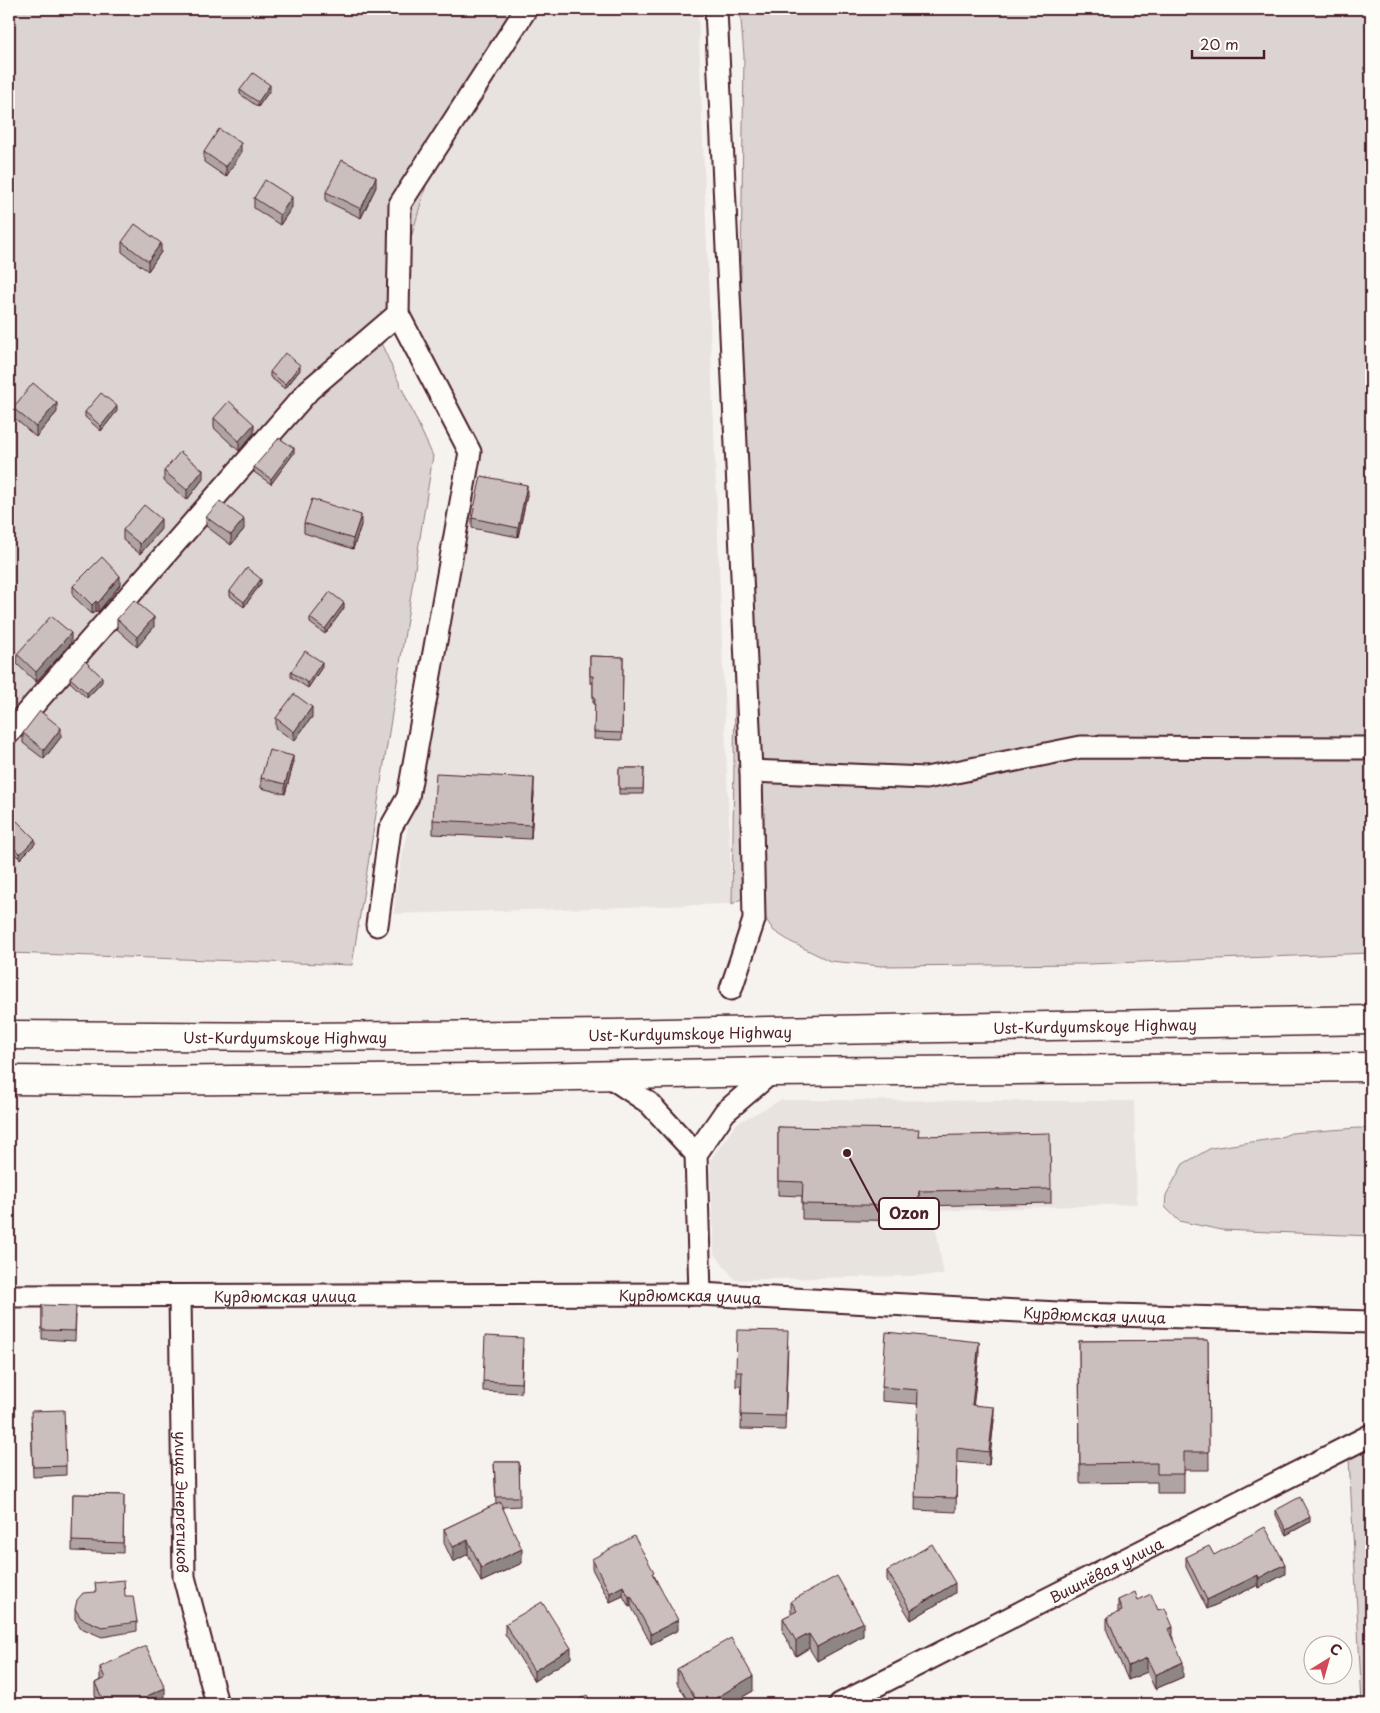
<svg xmlns="http://www.w3.org/2000/svg" width="1380" height="1713" viewBox="0 0 1380 1713" font-family="'Playpen Sans',sans-serif">
	<style>
		.built { fill: #e9e3e0 }
		.green { fill: #dcd4d2; stroke: #937a7e }
		.lines { fill: none; stroke-linecap: round; stroke-linejoin: round }
		.street-casing { stroke: #4a1f2b; stroke-width: 25 }
		.primary-casing { stroke: #4a1f2b; stroke-width: 31 }
		.street { stroke: #fdfcf7; stroke-width: 21 }
		.primary { stroke: #fdfcf7; stroke-width: 28 }
		.wall { fill: #afa4a3; stroke: #4a1f2b }
		.shaded-wall { fill: #8e8685; stroke: #4a1f2b }
		.building { fill: #cbbfbe; stroke: #4a1f2b }
		.labels { text-anchor: middle; dominant-baseline: central; stroke-width: 4; stroke-linejoin: round; paint-order: stroke }
		.street-label { font-size: 15px; fill: #4a1f2b; stroke: #fdfcf7 }
		.leader { fill: none; stroke: #4a1f2b; stroke-width: 2 }
		.callout-dot { fill: #4a1f2b; stroke: #fdfcf7; stroke-width: 2 }
		.callout { fill: #fdfcf7; stroke: #4a1f2b; stroke-width: 2 }
		.callout-label { font-size: 16px; text-anchor: middle; font-weight: bold; fill: #4a1f2b }
	</style>
	<rect width="100%" height="100%" fill="#f6f3ef"/>
	<filter id="ink" filterUnits="userSpaceOnUse"><feTurbulence type="fractalNoise" baseFrequency=".02" numOctaves="2"/><feDisplacementMap in="SourceGraphic" scale="10" xChannelSelector="R" yChannelSelector="G"/><feConvolveMatrix kernelMatrix="1 2 1 2 8 2 1 2 1" color-interpolation-filters="sRGB"/></filter>
	<g filter="url(#ink)">
		<!-- built -->
		<g class="built">
			<path d="M534,9H698L732,904L394,914L395,895L478,447L406,315L411,200Z"/>
			<path d="M781,1100L1134,1101L1137,1204L933,1211L944,1275L735,1280L714,1253L710,1160L737,1123Z"/>
		</g>
		<!-- green -->
		<g class="green">
			<path d="M9,9H514L447,112L381,343L433,456L352,965L9,953Z"/>
			<path d="M740,9H1371V953L1089,964L881,966L830,961L791,942L774,931L763,915L759,889L732,904L744,56Z"/>
			<path d="M1358,1128L1371,1129V1236L1221,1230L1179,1221L1165,1207L1166,1195L1183,1164L1211,1148L1279,1138L1291,1133Z"/>
			<path d="M1371,1447V1704H1362L1349,1458Z"/>
		</g>
		<g class="lines">
			<defs>
				<g id="street">
					<path d="M716,9L751,771L754,920L731,989"/>
					<path d="M9,733L309,390L398,314L400,204L526,9"/>
					<path d="M751,771L926,778L1081,747L1371,748"/>
					<path d="M377,925L390,829L408,797L470,452L398,314"/>
					<path d="M607,1075L649,1103L696,1154"/>
					<path d="M700,1294L696,1154L725,1112L772,1072"/>
					<path id="s1" d="M9,1296L700,1294L1078,1314L1371,1322"/>
					<path id="s2" d="M180,1296L184,1577L217,1704"/>
					<path id="s3" d="M840,1704L1371,1435"/>
				</g>
				<g id="primary">
					<path id="s4" d="M9,1035L303,1037L611,1034L1371,1020"/>
					<path d="M9,1080L125,1081L480,1078L772,1072L1371,1067"/>
				</g>
			</defs>
			<!-- street casing -->
			<use href="#street" class="street-casing"/>
			<!-- primary casing -->
			<use href="#primary" class="primary-casing"/>
			<!-- street -->
			<use href="#street" class="street"/>
			<!-- primary -->
			<use href="#primary" class="primary"/>
		</g>
		<!-- wall -->
		<g class="wall">
			<path d="M240,90H270L258,107L240,94Z"/>
			<path d="M204,152L241,153L226,177L204,162Z"/>
			<path d="M376,187L361,218L326,201V192Z"/>
			<path d="M254,198L292,207L280,225L254,208Z"/>
			<path d="M122,242L161,252L148,271L122,252Z"/>
			<path d="M300,370L285,389L270,377V372Z"/>
			<path d="M13,408L57,412L36,437L13,417Z"/>
			<path d="M117,411L101,431L85,417V412Z"/>
			<path d="M214,418L254,433L239,451L214,428Z"/>
			<path d="M294,453L271,484L254,472V467Z"/>
			<path d="M164,471L203,479L187,500L164,481Z"/>
			<path d="M527,495L518,537L472,528V518Z"/>
			<path d="M206,517L244,529L231,545L206,526Z"/>
			<path d="M304,523L361,525L353,549L304,533Z"/>
			<path d="M161,529L140,554L123,540V530Z"/>
			<path d="M261,583L244,607L230,596V591Z"/>
			<path d="M120,585L98,612L96,611L92,614L73,596V586Z"/>
			<path d="M344,608L325,634L310,623V618Z"/>
			<path d="M117,619L154,627L137,647L117,629Z"/>
			<path d="M71,643L36,682L17,664V654Z"/>
			<path d="M590,656L623,657L622,740L594,739L595,703H593V683H590Z"/>
			<path d="M322,667L308,688L291,677V672Z"/>
			<path d="M70,678L102,682L87,698L70,682Z"/>
			<path d="M312,717L294,741L276,728V718Z"/>
			<path d="M23,733L61,737L44,759L23,743Z"/>
			<path d="M293,765L285,794L261,788V778Z"/>
			<path d="M619,768H644L643,794H619Z"/>
			<path d="M534,793L531,839L433,834V820Z"/>
			<path d="M9,829L35,844L20,859L9,848Z"/>
			<path d="M778,1127L919,1136L1051,1189V1203L919,1206L918,1221L802,1219V1196L778,1195Z"/>
			<path d="M42,1305L76,1315L75,1341L42,1339Z"/>
			<path d="M1208,1340L1209,1470H1184V1493H1157V1482L1080,1483L1079,1341Z"/>
			<path d="M788,1345L785,1430L741,1429L742,1387L736,1386V1372Z"/>
			<path d="M523,1348L521,1393L483,1391V1381Z"/>
			<path d="M979,1355L973,1405L994,1420L989,1465L957,1462L956,1512L915,1510L918,1404L882,1401V1387Z"/>
			<path d="M31,1421L66,1466V1475L33,1477Z"/>
			<path d="M494,1462H519L520,1506L502,1507L522,1563L481,1582L468,1554L453,1562L444,1543V1529L496,1504Z"/>
			<path d="M73,1494L124,1495L123,1553L72,1551Z"/>
			<path d="M1276,1510L1310,1522L1286,1535L1276,1515Z"/>
			<path d="M1214,1555L1285,1574L1259,1588L1258,1585L1207,1609L1186,1567V1557Z"/>
			<path d="M592,1559L654,1575L678,1630L651,1644L631,1606L629,1607L623,1596L610,1602L592,1569Z"/>
			<path d="M887,1571L955,1593L911,1620L887,1581Z"/>
			<path d="M125,1596L137,1622V1631L102,1637L81,1628L75,1619V1609Z"/>
			<path d="M1118,1600H1138L1158,1610L1173,1641L1183,1677L1155,1689L1147,1672L1128,1680L1107,1631V1617L1118,1613Z"/>
			<path d="M791,1601L863,1636L817,1661L809,1648L796,1656L783,1633V1618L791,1614Z"/>
			<path d="M505,1624L571,1658L534,1681L505,1634Z"/>
			<path d="M100,1667L165,1700L157,1704H99L95,1695V1683L100,1680Z"/>
			<path d="M677,1669L753,1691L730,1704H690L677,1683Z"/>
		</g>
		<!-- shaded-wall -->
		<g class="shaded-wall">
			<path d="M270,85V90L258,107V102Z"/>
			<path d="M241,143V153L226,177V167Z"/>
			<path d="M376,177V187L361,218V209Z"/>
			<path d="M292,197V207L280,225V215Z"/>
			<path d="M161,243V252L148,271V261Z"/>
			<path d="M300,365V370L285,389V384Z"/>
			<path d="M57,403V412L36,437V427Z"/>
			<path d="M117,406V411L101,431V426Z"/>
			<path d="M254,424V433L239,451V441Z"/>
			<path d="M294,448V453L271,484V479Z"/>
			<path d="M203,470V479L187,500V490Z"/>
			<path d="M527,485V495L518,537V528Z"/>
			<path d="M361,515V525L353,549V539Z"/>
			<path d="M161,519V529L140,554V544Z"/>
			<path d="M244,519V529L231,545V535Z"/>
			<path d="M120,576V585L98,612V603Z"/>
			<path d="M261,579V583L244,607V602Z"/>
			<path d="M96,601V611L92,614V605Z"/>
			<path d="M344,603V608L325,634V629Z"/>
			<path d="M154,617V627L137,647V637Z"/>
			<path d="M71,633V643L36,682V672Z"/>
			<path d="M322,662V667L308,688V683Z"/>
			<path d="M102,677V682L87,698V693Z"/>
			<path d="M312,707V717L294,741V732Z"/>
			<path d="M61,728V737L44,759V750Z"/>
			<path d="M293,756V765L285,794V784Z"/>
			<path d="M534,778V793L531,839V825Z"/>
			<path d="M35,839V844L20,859V854Z"/>
			<path d="M919,1191V1206L918,1221V1206Z"/>
			<path d="M979,1342V1355L972,1418V1405Z"/>
			<path d="M994,1407V1420L989,1465V1452Z"/>
			<path d="M1310,1517V1522L1286,1535V1530Z"/>
			<path d="M468,1540V1554L453,1562V1547Z"/>
			<path d="M522,1549V1563L481,1582V1568Z"/>
			<path d="M1285,1564V1574L1259,1588V1578Z"/>
			<path d="M1258,1575V1585L1207,1609V1600Z"/>
			<path d="M955,1583V1593L911,1620V1610Z"/>
			<path d="M623,1586V1596L610,1602V1593Z"/>
			<path d="M631,1596V1606L629,1607V1597Z"/>
			<path d="M678,1620V1630L651,1644V1634Z"/>
			<path d="M863,1622V1636L817,1661V1647Z"/>
			<path d="M1173,1627V1641L1168,1629Z"/>
			<path d="M809,1634V1648L796,1656V1641Z"/>
			<path d="M571,1648V1658L534,1681V1671Z"/>
			<path d="M1147,1658V1672L1128,1680V1666Z"/>
			<path d="M1183,1662V1677L1155,1689V1675Z"/>
			<path d="M753,1676V1691L730,1704H706Z"/>
			<path d="M165,1688V1700L157,1704H147V1696Z"/>
		</g>
		<!-- building -->
		<g class="building">
			<path d="M253,73L270,85L258,102L240,90Z"/>
			<path d="M219,129L241,143L226,167L204,152Z"/>
			<path d="M342,160L376,177L361,209L326,192Z"/>
			<path d="M265,180L292,197L280,215L254,198Z"/>
			<path d="M135,224L161,243L148,261L122,242Z"/>
			<path d="M285,353L300,365L285,384L270,372Z"/>
			<path d="M33,383L57,403L36,427L13,408Z"/>
			<path d="M101,393L117,406L101,426L85,412Z"/>
			<path d="M229,401L254,424L239,441L214,418Z"/>
			<path d="M279,438L294,448L271,479L254,467Z"/>
			<path d="M180,452L203,470L187,490L164,471Z"/>
			<path d="M481,476L527,485L518,528L472,518Z"/>
			<path d="M312,499L361,515L353,539L304,523Z"/>
			<path d="M220,501L244,519L231,535L206,517Z"/>
			<path d="M144,505L161,519L140,544L123,530Z"/>
			<path d="M102,557L120,576L98,603L96,601L92,605L73,586Z"/>
			<path d="M247,568L261,579L244,602L230,591Z"/>
			<path d="M330,592L344,603L325,629L310,618Z"/>
			<path d="M134,600L154,617L137,637L117,619Z"/>
			<path d="M51,616L71,633L36,672L17,654Z"/>
			<path d="M305,651L322,662L308,683L291,672Z"/>
			<path d="M590,656L623,657L622,733L594,732L595,697L593,696V676H590Z"/>
			<path d="M85,661L102,677L87,693L70,678Z"/>
			<path d="M294,694L312,707L294,732L276,718Z"/>
			<path d="M40,711L61,728L44,750L23,733Z"/>
			<path d="M269,750L293,756L285,784L261,778Z"/>
			<path d="M619,768H644L643,789H619Z"/>
			<path d="M436,773L534,778L531,825L433,820Z"/>
			<path d="M17,821L35,839L20,854L9,843V829Z"/>
			<path d="M778,1127L919,1129L918,1136L1050,1133L1051,1189L919,1191L918,1206L802,1204L803,1182L778,1181Z"/>
			<path d="M42,1305L76,1306L75,1331L42,1330Z"/>
			<path d="M737,1330L788,1331L785,1416L741,1415L742,1372H736Z"/>
			<path d="M886,1332L979,1342L972,1405L994,1407L989,1452L957,1448L956,1498L915,1497L918,1390L882,1387Z"/>
			<path d="M485,1336L523,1338L521,1383L483,1381Z"/>
			<path d="M1208,1340L1209,1452H1184V1474H1157V1463L1080,1464L1079,1341Z"/>
			<path d="M64,1410L66,1466L33,1467L31,1411Z"/>
			<path d="M494,1462H519L520,1497H496Z"/>
			<path d="M73,1494L124,1495L123,1543L72,1541Z"/>
			<path d="M1300,1497L1310,1517L1286,1530L1276,1510Z"/>
			<path d="M500,1502L522,1549L481,1568L468,1540L453,1547L444,1529Z"/>
			<path d="M1265,1527L1285,1564L1259,1578L1258,1575L1207,1600L1186,1557L1209,1546L1214,1555Z"/>
			<path d="M634,1536L654,1572L652,1573L678,1620L651,1634L631,1596L629,1597L623,1586L610,1593L592,1559Z"/>
			<path d="M932,1544L955,1583L911,1610L887,1571Z"/>
			<path d="M837,1576L863,1622L817,1647L809,1634L796,1641L783,1618L797,1611L791,1601Z"/>
			<path d="M124,1580L125,1596H133L137,1622L102,1627L81,1618L75,1609L77,1600L83,1593L96,1592L95,1583Z"/>
			<path d="M1135,1592L1138,1600L1151,1594L1158,1610L1165,1608L1173,1627L1168,1629L1183,1662L1155,1675L1147,1658L1128,1666L1107,1617L1122,1611L1118,1600Z"/>
			<path d="M542,1602L571,1648L534,1671L505,1624Z"/>
			<path d="M731,1638L753,1676L706,1704H699L677,1669Z"/>
			<path d="M146,1646L165,1688L147,1696L151,1704H115L114,1701L107,1704H105L95,1683L105,1678L100,1667Z"/>
			<path d="M587,1695L592,1704H572Z"/>
		</g>
	</g>
	<g class="labels">
		<!-- street labels -->
		<g class="street-label">
			<text stroke="none"><textPath href="#s4" startOffset="1086">Ust-Kurdyumskoye Highway</textPath></text>
			<text stroke="none"><textPath href="#s4" startOffset="681">Ust-Kurdyumskoye Highway</textPath></text>
			<text stroke="none"><textPath href="#s4" startOffset="276">Ust-Kurdyumskoye Highway</textPath></text>
			<text stroke="none"><textPath href="#s1" startOffset="276">Курдюмская улица</textPath></text>
			<text stroke="none"><textPath href="#s1" startOffset="681">Курдюмская улица</textPath></text>
			<text stroke="none"><textPath href="#s1" startOffset="1086">Курдюмская улица</textPath></text>
			<text stroke="none"><textPath href="#s2" startOffset="206">улица Энергетиков</textPath></text>
			<text stroke="none"><textPath href="#s3" startOffset="298">Вишнёвая улица</textPath></text>
		</g>
	</g>
	<!-- callouts -->
	<path class="leader" d="M847 1153L879 1213"/>
	<circle class="callout-dot" cx="847" cy="1153" r="5"/>
	<rect class="callout" x="879" y="1198" width="60" height="31" rx="5"/>
	<g class="callout-label">
		<text x="909" y="1219">Ozon</text>
	</g>
	<!-- margin -->
	<rect width="1380" height="1713" fill="none" stroke="#fdfcf7" stroke-width="30"/>
	<rect x="15" y="15" width="1350" height="1683" fill="none" stroke="#4a1f2b" stroke-width="2" filter="url(#ink)"/>
	<!-- north arrow -->
	<g transform="translate(1328 1660) rotate(37)"><circle r="24" fill="#fdfcf7" stroke="#b5a4a5"/>
	<path d="M0-4L9 19L0 12L-9 19Z" fill="#d1495b"/>
	<text y="-8" font-size="14" font-weight="bold" text-anchor="middle" fill="#4a1f2b">С</text>
	</g>
	<!-- scale -->
	<path d="M1192 50v8h72v-8" fill="none" stroke="#4a1f2b" stroke-width="2.5"/>
	<text x="1200" y="50" font-size="15" fill="#4a1f2b" stroke="#fdfcf7" stroke-width="4" paint-order="stroke">20 m</text>
</svg>
